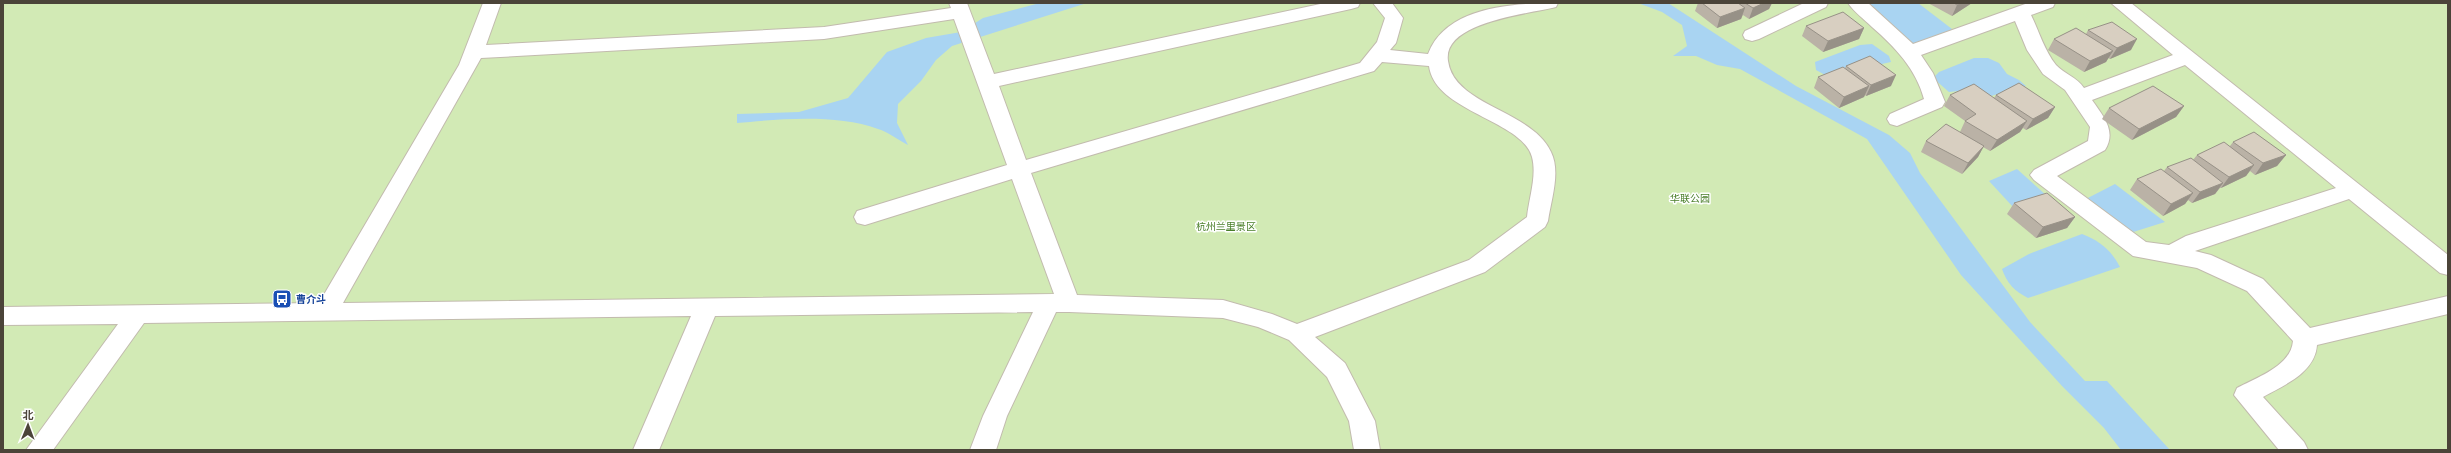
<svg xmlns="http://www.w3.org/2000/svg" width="2451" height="453" viewBox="0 0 2451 453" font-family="Arial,'Noto Sans SC',sans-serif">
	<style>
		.green { fill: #d2eab5 }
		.water { fill: #a9d4f2 }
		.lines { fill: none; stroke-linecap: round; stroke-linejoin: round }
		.minor-casing { stroke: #c2bbae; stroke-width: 2 }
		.minor { fill: #fff; fill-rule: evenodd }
		.wall { fill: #bab2a6 }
		.shaded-wall { fill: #979187 }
		.building { fill: #d8cfc1; stroke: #979187 }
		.labels { text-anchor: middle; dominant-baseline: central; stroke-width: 3; stroke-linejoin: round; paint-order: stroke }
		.park-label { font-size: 10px; fill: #4a7f2a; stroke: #fff }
		.transit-label { font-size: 10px; font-weight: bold; fill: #164399; stroke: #fff; text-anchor: start }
	</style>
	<rect width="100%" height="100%" fill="#f6f3ec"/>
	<!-- green -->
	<rect class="green" x="3" y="3" width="2445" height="447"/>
	<!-- water -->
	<g class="water">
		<path d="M1040,3H1087L952,46L936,60L921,81L898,104L897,123L908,145C898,140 888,132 878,129C837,114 780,119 737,123V114L799,112L848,98L887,52L926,38L961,32L983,18Z"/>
		<path d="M1638,3H1668L1796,86L1889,135L1910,153L1920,173L2030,322L2085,381H2107L2170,450H2121L2104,428L2062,386L1961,275L1867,139L1740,69L1717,65L1696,56H1673L1687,46L1682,25L1662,12Z"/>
		<path d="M1861,3H1918L1952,29V35L1908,48Z"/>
		<path d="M1872,44L1889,56L1891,62L1827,76L1816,70L1815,62L1860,45Z"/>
		<path d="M1974,58H1988L1999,63L2007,74L2019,80L2026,86L1984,98L1969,90L1949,92L1933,78L1939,72Z"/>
		<path d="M2017,169L2047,196L2013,207L1989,181Z"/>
		<path d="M2115,184L2165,222L2130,233L2082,201Z"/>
		<path d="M2082,234C2100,241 2111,250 2120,267L2028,298C2014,291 2007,283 2002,269L2029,254Z"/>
	</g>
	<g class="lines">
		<defs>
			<g id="minor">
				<path d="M483,3H501L486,45L824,27L951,8L949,3H967L994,74L1325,3H1360L1358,7L1351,9L999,86L1026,160L1360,63L1377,42L1385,18L1373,3H1392L1403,18L1396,43L1390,50L1428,54C1446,6 1514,3 1558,3L1556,7C1529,14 1442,22 1448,61C1454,106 1532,110 1551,152C1561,172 1551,200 1548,221L1545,227L1485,272L1315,337L1345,363L1375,421L1380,450H1354L1349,421L1327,377L1289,340L1258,327L1223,318L1069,312H1056L1007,416L996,450H970L983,416L1033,312L715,316L659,450H633L691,316L144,323L53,450H26L118,324L3,325V307L319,303L459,65ZM954,19L1007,165L857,211L854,217L857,223L865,225L1012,179L1054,294L343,303L481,58L824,39ZM1382,62L1429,66C1435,112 1522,120 1532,157C1537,176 1529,198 1527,217L1469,260L1297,324L1272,314L1223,300L1077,295L1031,173L1374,71Z"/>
				<path d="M1804,3H1828L1826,7L1759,39L1752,41L1745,39L1743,35L1745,31Z"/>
				<path d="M1848,3H1868L1913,44L2028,3H2055L2053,7L2031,15C2039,31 2044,50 2056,65C2064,74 2077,77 2084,88L2173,55L2111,3H2131L2448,255V275L2440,273L2349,199L2195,251L2211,255L2263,279L2310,328L2448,296V314L2317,345C2315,373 2284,385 2263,397L2304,442L2308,450H2279L2234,395L2237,388C2257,377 2291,366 2293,341L2247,291L2197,268L2133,256L2034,180L2030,175L2034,170L2088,141L2090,127L2065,90L2043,74L2027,50L2015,21L1921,55L1933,73L1945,102L1942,107L1897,126L1890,124L1887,119L1890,114L1924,99C1916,69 1895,47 1872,27C1864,19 1854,12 1848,3ZM2185,65L2336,188L2186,236L2169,245L2146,242L2057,176L2105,150C2117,131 2103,116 2092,100Z"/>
			</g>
		</defs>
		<!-- minor casing -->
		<use href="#minor" class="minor-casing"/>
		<!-- minor -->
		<use href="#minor" class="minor"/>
	</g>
	<!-- wall -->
	<g class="wall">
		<path d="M1698,3H1738L1739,4V3H1772L1769,9L1749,19L1743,15L1741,19L1717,28L1695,11Z"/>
		<path d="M1928,3H1972L1952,16Z"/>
		<path d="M1806,26L1864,28L1859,39L1823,52L1802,36Z"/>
		<path d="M2088,30L2131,50L2110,59L2108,58L2106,62L2084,72L2048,50L2054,39L2086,34Z"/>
		<path d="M1846,66L1891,86L1866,96L1865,95L1864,97L1839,108L1814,88L1818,77L1845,68Z"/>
		<path d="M1950,95L1994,98L1996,95L2055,107L2048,118L2026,130L2023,128L2020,132L1990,151L1983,147L1978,157L1962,174L1921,152L1926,141L1960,132L1965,121L1944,106Z"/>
		<path d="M2184,106L2176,117L2132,140L2102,119L2109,108Z"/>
		<path d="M2233,142L2286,155L2277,166L2255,175L2250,171L2246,176L2221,188H2220L2215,194L2192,203L2188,200L2185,204L2163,216L2130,190L2137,179L2164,171L2167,167L2193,160L2197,155L2230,146Z"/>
		<path d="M2014,203L2075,217L2067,228L2036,238L2007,214Z"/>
	</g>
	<!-- shaded-wall -->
	<g class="shaded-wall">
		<path d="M1764,3H1772L1769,9L1749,19L1753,8Z"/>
		<path d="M1960,3H1972L1952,16L1957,5Z"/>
		<path d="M1745,8L1741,19L1717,28L1720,17Z"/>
		<path d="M1864,28L1859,39L1823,52L1828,41Z"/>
		<path d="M2137,39L2131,50L2110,59L2117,48Z"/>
		<path d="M2113,51L2106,62L2084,72L2090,61Z"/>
		<path d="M1896,75L1891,86L1866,96L1871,85Z"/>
		<path d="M1869,86L1864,97L1839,108L1844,97Z"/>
		<path d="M2184,106L2176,117L2132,140L2139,129Z"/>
		<path d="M2055,107L2048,118L2026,130L2033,119Z"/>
		<path d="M2027,121L2020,132L1990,151L1997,140Z"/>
		<path d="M1984,146L1978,157L1962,174L1968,163Z"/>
		<path d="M2286,155L2277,166L2255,175L2263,163Z"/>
		<path d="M2254,165L2246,176L2221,188L2229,177Z"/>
		<path d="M2223,183L2215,194L2192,203L2200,192Z"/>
		<path d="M2193,193L2185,204L2163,216L2171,204Z"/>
		<path d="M2075,217L2067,228L2036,238L2043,227Z"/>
	</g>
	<!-- building -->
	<g class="building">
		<path d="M1702,3H1738L1745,8L1720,17Z"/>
		<path d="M1745,3H1764L1753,8Z"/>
		<path d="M1954,3H1960L1957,5Z"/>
		<path d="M1843,12L1864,28L1828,41L1806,26Z"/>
		<path d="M2112,22L2137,39L2117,48L2088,30Z"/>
		<path d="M2076,28L2113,51L2090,61L2054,39Z"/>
		<path d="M1870,56L1896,75L1871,85L1846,66Z"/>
		<path d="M1843,67L1869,86L1844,97L1818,77Z"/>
		<path d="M2019,83L2055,107L2033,119L1996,95Z"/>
		<path d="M1974,84L2027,121L1997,140L1965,121L1976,114L1950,95Z"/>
		<path d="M2153,86L2184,106L2139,129L2109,108Z"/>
		<path d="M1946,124L1984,146L1968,163L1926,141Z"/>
		<path d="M2254,132L2286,155L2263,163L2233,142Z"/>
		<path d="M2224,142L2254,165L2229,177L2197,155Z"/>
		<path d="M2191,158L2223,183L2200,192L2167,167Z"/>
		<path d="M2161,169L2193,193L2171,204L2137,179Z"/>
		<path d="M2047,193L2075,217L2043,227L2014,203Z"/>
	</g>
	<!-- icons -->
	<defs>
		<symbol id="bus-square" viewBox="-11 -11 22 22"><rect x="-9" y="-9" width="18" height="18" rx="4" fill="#1a4fb4" stroke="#fff"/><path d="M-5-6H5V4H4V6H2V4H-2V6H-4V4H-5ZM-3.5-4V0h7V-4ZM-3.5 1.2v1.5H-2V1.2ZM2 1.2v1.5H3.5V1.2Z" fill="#fff"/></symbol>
	</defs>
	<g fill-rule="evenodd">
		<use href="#bus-square" x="271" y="288" width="22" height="22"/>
	</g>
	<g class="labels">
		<!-- park labels -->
		<g class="park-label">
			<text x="1690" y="198">华联公园</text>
			<text x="1226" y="226">杭州兰里景区</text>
		</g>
		<!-- transit labels -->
		<g class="transit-label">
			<text x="296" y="299">曹介斗</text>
		</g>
	</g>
	<!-- border -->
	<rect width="2451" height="453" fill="none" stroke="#4b4439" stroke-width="8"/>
	<!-- north arrow -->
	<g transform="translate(28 425) rotate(1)" stroke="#ffffff" stroke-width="3" paint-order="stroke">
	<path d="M0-3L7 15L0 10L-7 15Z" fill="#4b4439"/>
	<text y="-6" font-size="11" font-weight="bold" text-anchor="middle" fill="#4b4439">北</text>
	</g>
</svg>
